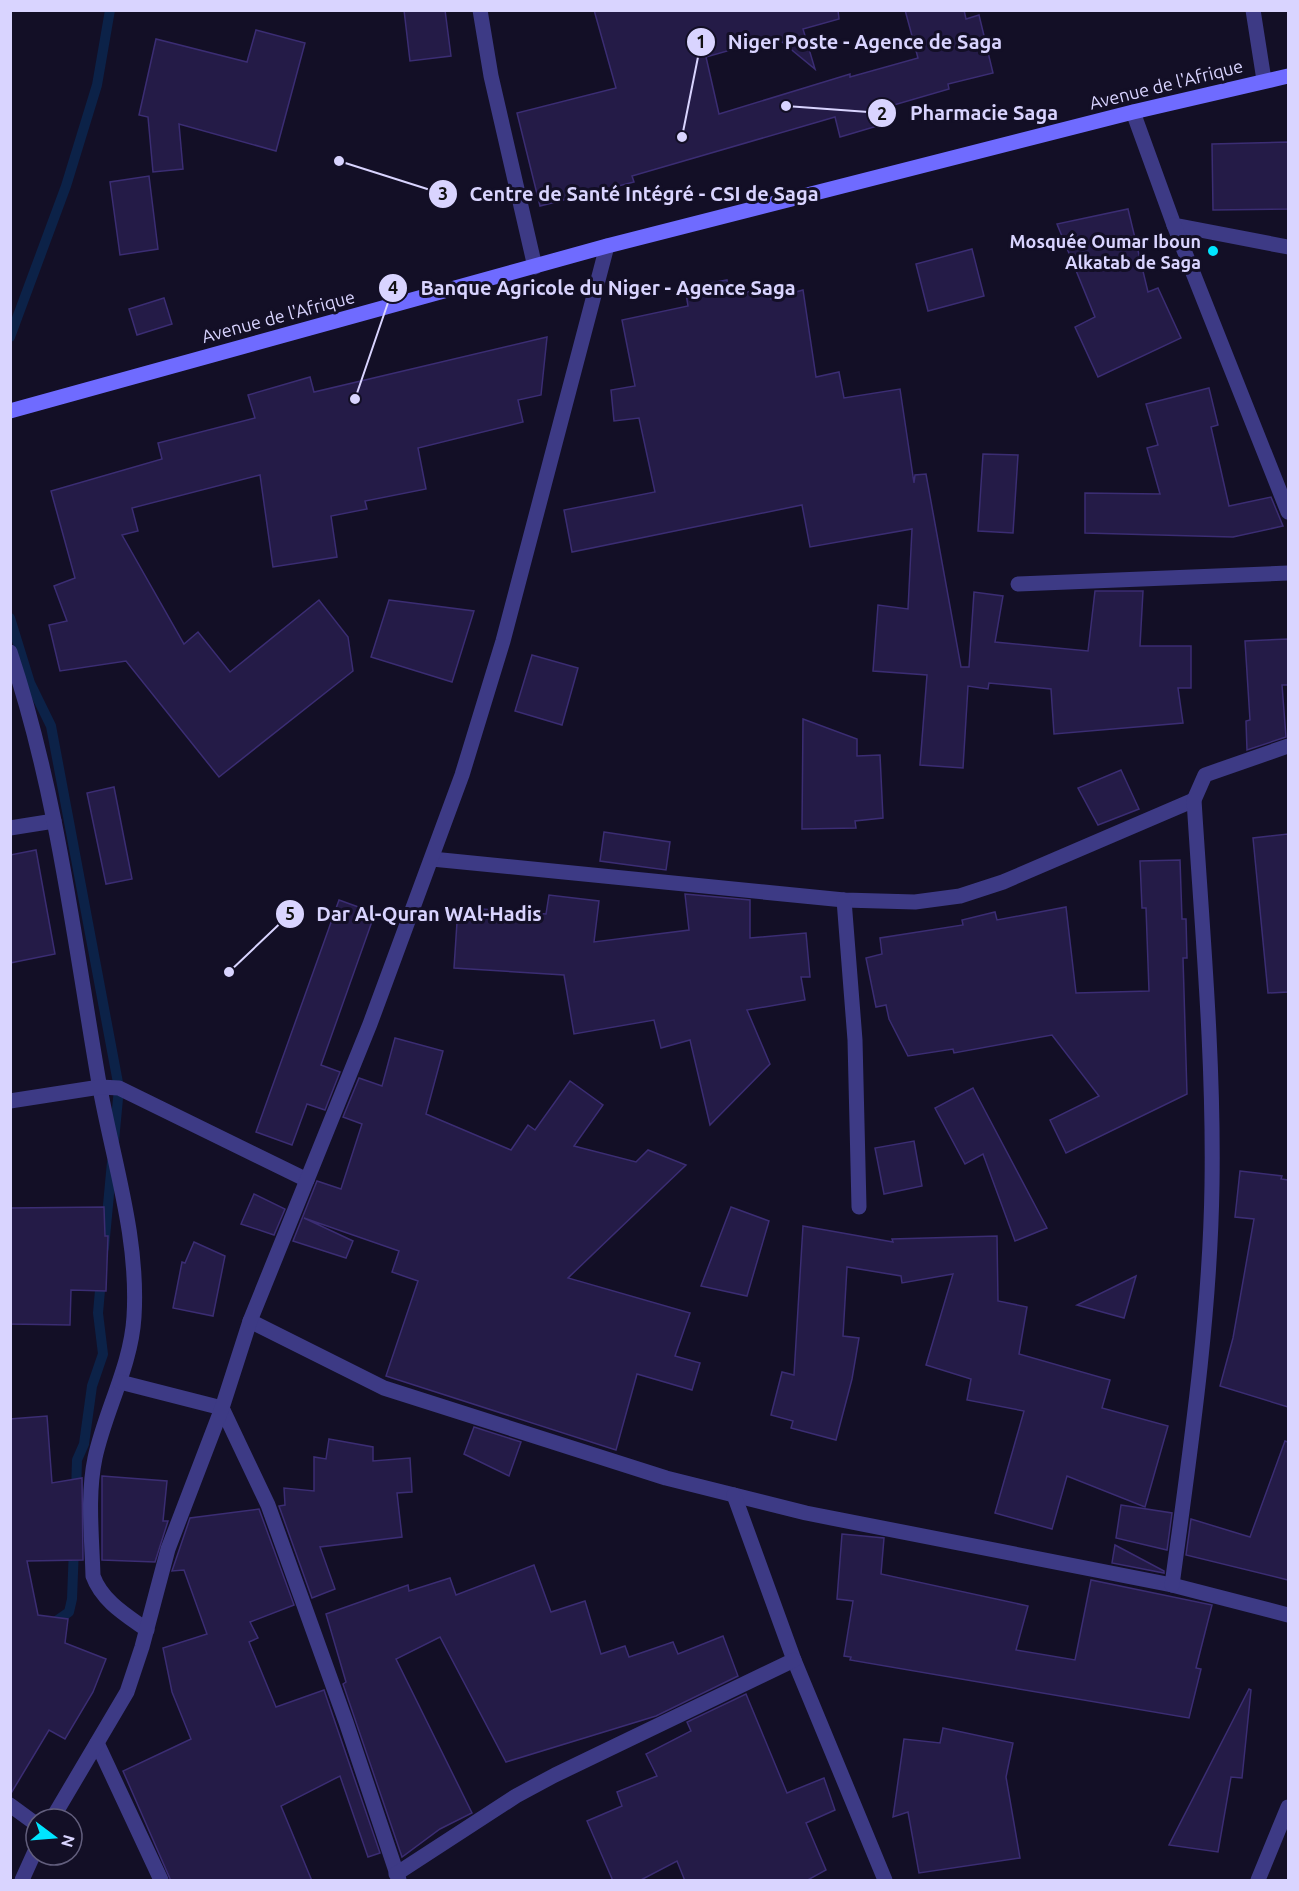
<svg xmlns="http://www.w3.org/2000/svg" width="1299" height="1891" viewBox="0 0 1299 1891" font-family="Ubuntu,sans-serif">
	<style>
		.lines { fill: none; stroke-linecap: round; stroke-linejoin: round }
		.stream { stroke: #0c2248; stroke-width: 10 }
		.building { fill: #241b47; stroke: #3b2d73; stroke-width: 1.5 }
		.lane { stroke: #3d3a85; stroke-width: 15 }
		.street { stroke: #3d3a85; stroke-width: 15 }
		.secondary { stroke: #6f6bff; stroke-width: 15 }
		.poi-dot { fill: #00e5ff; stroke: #130f26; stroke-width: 2 }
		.labels { text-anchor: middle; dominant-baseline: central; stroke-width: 6; stroke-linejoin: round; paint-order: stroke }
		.street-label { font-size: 18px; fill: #d9d4ff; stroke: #130f26 }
		.poi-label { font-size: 18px; font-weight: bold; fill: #d9d4ff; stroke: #130f26; text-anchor: end }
		.leader { fill: none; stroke: #d9d4ff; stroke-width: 2 }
		.callout-dot { fill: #d9d4ff; stroke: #130f26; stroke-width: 2 }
		.mark-label { font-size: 18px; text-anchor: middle; font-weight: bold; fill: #111 }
		.callout-label { font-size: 20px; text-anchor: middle; font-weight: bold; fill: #d9d4ff; stroke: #130f26; stroke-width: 6; stroke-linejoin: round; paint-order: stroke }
	</style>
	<rect width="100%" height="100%" fill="#130f26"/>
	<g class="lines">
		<!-- stream -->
		<g class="stream">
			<path d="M10,337L66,186L97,85L110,10"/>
			<path d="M10,618L30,683L51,726L119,1088L114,1141"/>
			<path d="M104,1248L112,1162"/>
			<path d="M76,1493L77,1460L84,1444L92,1386L103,1354L98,1313L101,1279"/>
			<path d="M49,1626L69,1612L72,1599L74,1547"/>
		</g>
	</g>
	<!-- building -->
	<g class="building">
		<path d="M404,10H445L451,56L410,61Z"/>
		<path d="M594,10H838L839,19L803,29L815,69L776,37L706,57L719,114L850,74V77L918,58L905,10H964L966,19L979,15L993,73L948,84L949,89L880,109L884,124L840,137L835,117L632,176L634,182L540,206L517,113L616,88Z"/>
		<path d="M256,30L305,43L276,151L179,124L183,169L153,172L148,117L139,115L156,39L247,62Z"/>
		<path d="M1288,142V209L1213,210L1212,144Z"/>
		<path d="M149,176L158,249L120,255L110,182Z"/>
		<path d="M1128,209L1148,292L1158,288L1181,338L1098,377L1075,327L1095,317L1057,224Z"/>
		<path d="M972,249L984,296L928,311L916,264Z"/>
		<path d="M727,280L730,295L769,288L771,299L803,290L816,377L839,372L844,398L900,389L914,483L915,475L926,474L961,667H969L974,592L1003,596L995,642L1088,651L1095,591H1143L1140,646H1191V688H1178L1183,723L1054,734L1051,689L989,683L988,689L968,686L963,768L920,765L927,675L873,671L878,605L908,609L912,529L810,547L802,505L572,552L564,510L655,492L639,418L614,421L611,390L635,386L622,320L688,306L685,288Z"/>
		<path d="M164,298L172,324L137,335L129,309Z"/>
		<path d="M547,337L541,395L518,400L523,422L418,448L426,489L365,501L367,509L331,516L337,557L273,567L260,475L132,508L138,531L122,535L184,644L198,632L230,672L319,600L348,637L353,671L219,777L126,661L60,671L49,625L67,621L54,586L75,578L51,491L162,459L158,443L255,418L248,395L310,377L314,392Z"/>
		<path d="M1209,388L1218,425L1211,427L1229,506L1271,497L1283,526L1233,537L1085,533V493L1160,494L1147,448L1158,445L1146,404Z"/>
		<path d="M983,454L1018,455L1013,533L978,531Z"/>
		<path d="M389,600L474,611L452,682L371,657Z"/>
		<path d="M1288,639V685H1282L1286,737L1247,750L1246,721L1250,720L1245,641Z"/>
		<path d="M532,655L578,668L562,725L515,711Z"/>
		<path d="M803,719L857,739V756L880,755L883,818L855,821L856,828L802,829Z"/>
		<path d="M1121,770L1139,809L1098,825L1078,788Z"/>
		<path d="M114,787L132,879L106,884L87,793Z"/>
		<path d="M604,832L670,842L666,870L600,861Z"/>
		<path d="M1288,834V992L1268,993L1253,838Z"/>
		<path d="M36,850L55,954L10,963V855Z"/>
		<path d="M1180,860L1182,919H1186L1187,958H1183L1187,1094L1066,1153L1050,1120L1099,1096L1052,1035L954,1053L953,1049L908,1056L889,1019L886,1005L876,1007L866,958L882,954L880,938L963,925L962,920L995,912L997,920L1066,907L1076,993L1149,991L1146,908H1142L1140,861Z"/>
		<path d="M685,894L750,900V938L806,933L810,977H801L805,1000L747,1010L770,1064L710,1125L690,1040L661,1048L654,1020L574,1034L564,975L454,968L458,907L546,914L549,895L599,901L594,942L689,930Z"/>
		<path d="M339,900L375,913L321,1065L340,1072L325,1110L307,1104L292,1145L256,1132Z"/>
		<path d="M395,1038L443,1051L426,1114L511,1150L528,1125L535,1130L570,1081L603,1105L574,1146L636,1162L648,1150L686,1165L568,1278L690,1313L675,1356L700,1363L692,1390L637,1374L616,1450L386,1376L418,1281L392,1272L399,1251L304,1218L353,1241L346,1258L293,1241L317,1181L341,1189L362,1124L343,1117L359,1078L382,1086Z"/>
		<path d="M973,1088L1047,1228L1015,1241L983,1154L965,1164L935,1108Z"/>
		<path d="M914,1141L922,1186L884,1194L875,1148Z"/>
		<path d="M1240,1171L1282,1176L1281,1179L1288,1180V1407L1220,1386L1233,1338L1254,1219L1235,1217Z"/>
		<path d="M254,1194L285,1209L274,1235L241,1224Z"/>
		<path d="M104,1207L105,1236H108L106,1291L71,1290L70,1325L10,1324V1208Z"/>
		<path d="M731,1207L769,1221L747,1296L701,1286Z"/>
		<path d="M803,1226L893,1242L892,1239L997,1236L998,1301L1027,1307L1019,1354L1110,1380L1102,1408L1168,1426L1145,1507L1067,1476L1052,1529L995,1513L1024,1411L967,1400L971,1379L926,1365L953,1274L902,1283L901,1276L847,1267L843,1336L859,1338L852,1379L836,1440L791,1428L793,1421L771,1415L782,1372L794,1375Z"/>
		<path d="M194,1242L225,1256L213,1316L173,1308L182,1262L185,1263Z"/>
		<path d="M1136,1276L1124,1318L1077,1305Z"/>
		<path d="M47,1416L52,1483L82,1478L83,1560L27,1561L38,1615L68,1619L65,1643L106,1659L93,1692L65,1739L49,1730L10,1795V1419Z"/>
		<path d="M474,1427L521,1442L509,1476L464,1454Z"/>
		<path d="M329,1439L373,1447V1461L410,1458L412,1492L397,1493L402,1537L320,1547L335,1589L312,1598L279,1506L285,1505L284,1488L314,1491V1457L326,1459Z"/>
		<path d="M1285,1441L1288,1442V1580L1186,1555L1191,1519L1250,1537Z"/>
		<path d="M102,1476L167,1481L163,1521H168L155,1562L102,1560Z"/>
		<path d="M1121,1505L1172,1513L1167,1550L1116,1538Z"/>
		<path d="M259,1509L294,1605L250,1622L258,1638L249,1642L276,1707L324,1690L380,1853L368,1857L340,1776L281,1806L312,1881H171L123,1771L191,1739L172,1692L163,1648L207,1634L184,1570L172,1571L190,1518Z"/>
		<path d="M842,1534L884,1538L881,1574L1028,1606L1016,1650L1075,1660L1091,1580L1212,1605L1196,1668L1201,1669L1189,1718L850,1660L851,1657L844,1656L853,1601L837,1599Z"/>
		<path d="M1115,1545L1164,1571V1573L1112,1563Z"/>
		<path d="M534,1565L551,1612L585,1601L601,1654L625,1646L629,1657L673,1642L678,1654L723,1636L738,1676L656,1716L506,1762L440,1637L396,1659L472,1813L440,1829L402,1857L343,1684L346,1682L326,1614L408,1585L409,1591L450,1578L456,1595Z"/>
		<path d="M1249,1689L1251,1690L1242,1778L1231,1777L1218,1852L1169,1845Z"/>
		<path d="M746,1694L787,1793L824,1778L835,1810L806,1823L826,1870L806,1881H685L677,1861L639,1881H613L587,1821L622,1806L617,1792L657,1776L646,1754L691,1731L687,1722Z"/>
		<path d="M943,1728L1013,1743L1006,1777L1020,1858L919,1873L908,1812L893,1817L904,1739L940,1743Z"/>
	</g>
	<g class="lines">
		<!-- lane -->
		<path class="lane" d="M10,828L54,821"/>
		<!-- street -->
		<g class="street">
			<path d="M480,10L491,76L535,267"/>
			<path d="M1253,10L1264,80"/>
			<path d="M1133,112L1174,225L1288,247"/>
			<path d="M1174,225L1288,512"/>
			<path d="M1018,584L1288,573"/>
			<path d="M10,652C57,792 74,939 99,1083C113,1161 139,1237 134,1317C131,1366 105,1411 95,1458C87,1496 92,1538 93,1576C102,1601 126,1615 147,1630"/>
			<path d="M432,859L844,900L915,902L960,896L1003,882L1194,800"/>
			<path d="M844,900L855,1040L859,1207"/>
			<path d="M10,1101L100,1087L119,1088L307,1180"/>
			<path d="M250,1321L384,1388L666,1478L806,1513L1172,1585L1288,1615"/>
			<path d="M120,1382L222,1408L268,1505L346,1722L399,1880"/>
			<path d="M734,1495L794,1660L885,1880"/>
			<path d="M1172,1585C1190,1452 1210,1319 1212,1185C1214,1057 1202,928 1194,800L1205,775L1288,746"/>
			<path d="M97,1743L161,1880"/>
			<path d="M10,1805L36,1824"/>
			<path d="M52,1819L127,1692L142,1647L168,1549L222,1408L250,1321L370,1024L462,775L503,641L607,246"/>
			<path d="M396,1874L516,1796L555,1775L794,1660"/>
			<path d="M22,1880L36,1849"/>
			<path d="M1258,1880L1288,1807"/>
		</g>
		<!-- secondary -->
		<path class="secondary" d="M10,411L607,246L1133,112L1288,76"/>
	</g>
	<!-- markers -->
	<circle class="poi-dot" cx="1213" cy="251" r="6"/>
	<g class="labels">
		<!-- street labels -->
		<g class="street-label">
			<text transform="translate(1166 84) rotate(-14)">Avenue de l'Afrique</text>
			<text transform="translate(278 316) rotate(-15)">Avenue de l'Afrique</text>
		</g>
		<!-- poi labels -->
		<g class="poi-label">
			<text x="1201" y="241">Mosquée Oumar Iboun<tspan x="1201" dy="21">Alkatab de Saga</tspan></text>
		</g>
	</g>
	<!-- callouts -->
	<path class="leader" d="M682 137L701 42M786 106L882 113M339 161L443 194M355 399L393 288M229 972L290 914"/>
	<g class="callout-dot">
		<circle cx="682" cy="137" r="6"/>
		<circle cx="786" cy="106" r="6"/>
		<circle cx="339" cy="161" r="6"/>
		<circle cx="355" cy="399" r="6"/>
		<circle cx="229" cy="972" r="6"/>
		<circle cx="701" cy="42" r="15"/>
		<circle cx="882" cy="113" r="15"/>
		<circle cx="443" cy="194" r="15"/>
		<circle cx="393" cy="288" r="15"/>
		<circle cx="290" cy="914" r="15"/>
	</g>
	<g class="mark-label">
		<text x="701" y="48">1</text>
		<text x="882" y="120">2</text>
		<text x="443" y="200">3</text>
		<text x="393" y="294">4</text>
		<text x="290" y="920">5</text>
	</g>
	<g class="callout-label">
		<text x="865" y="49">Niger Poste - Agence de Saga</text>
		<text x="984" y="120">Pharmacie Saga</text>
		<text x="644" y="201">Centre de Santé Intégré - CSI de Saga</text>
		<text x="608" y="295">Banque Agricole du Niger - Agence Saga</text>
		<text x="429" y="921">Dar Al-Quran WAl-Hadis</text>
	</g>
	<!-- border -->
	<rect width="1299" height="1891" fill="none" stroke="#d9d4ff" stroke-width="24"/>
	<!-- north arrow -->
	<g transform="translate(54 1837) rotate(106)"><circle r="28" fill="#130f26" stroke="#625e7d" stroke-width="1.5"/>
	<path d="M0-4.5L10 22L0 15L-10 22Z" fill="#00e5ff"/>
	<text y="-9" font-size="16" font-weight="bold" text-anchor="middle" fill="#d9d4ff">N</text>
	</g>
</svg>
